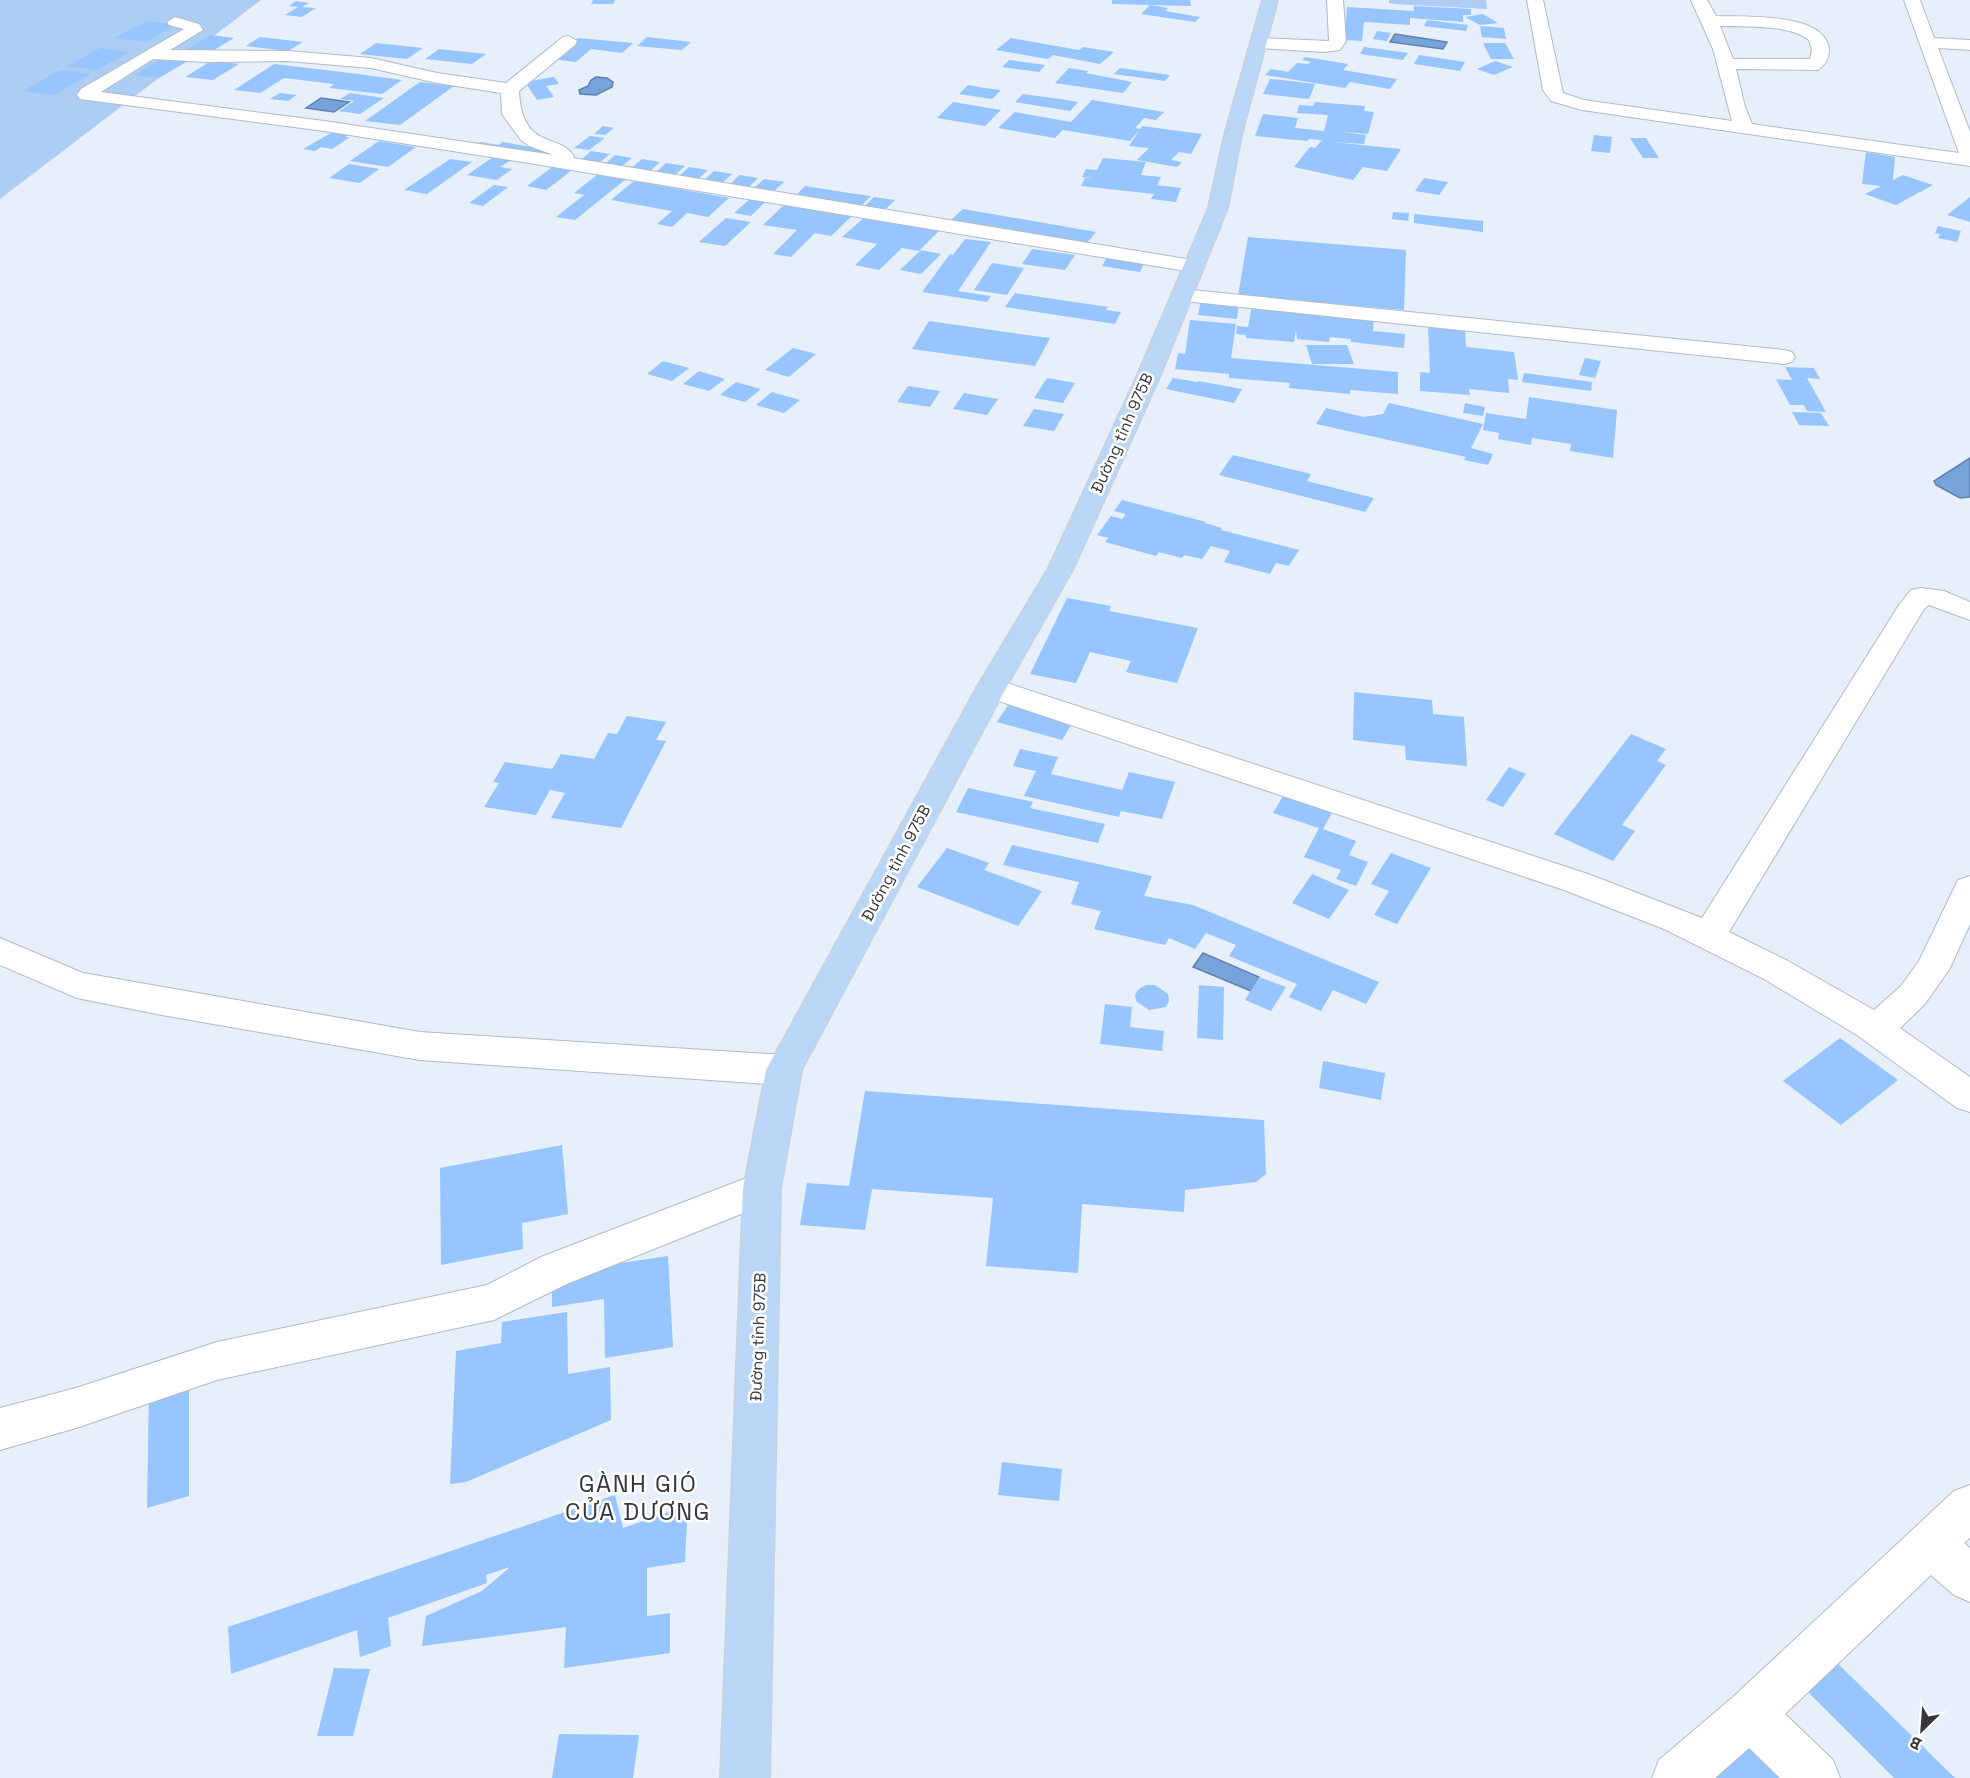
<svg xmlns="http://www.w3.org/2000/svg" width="1970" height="1778" viewBox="0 0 1970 1778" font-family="'Space Grotesk',sans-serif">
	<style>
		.green { fill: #adcdf4 }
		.water { fill: #76a3db; stroke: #6282ab; stroke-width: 1.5 }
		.building { fill: #96c5ff }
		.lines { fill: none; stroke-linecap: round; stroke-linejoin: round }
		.minor-casing { stroke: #b1bac5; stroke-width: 2 }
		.major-casing { stroke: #cecfd0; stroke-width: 2 }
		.minor { fill: #fff; fill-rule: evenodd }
		.major { fill: #bad6f7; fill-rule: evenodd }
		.labels { text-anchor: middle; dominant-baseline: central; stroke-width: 5; stroke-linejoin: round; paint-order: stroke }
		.street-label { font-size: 16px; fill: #33363a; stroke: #fff }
		.near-quarter-label { font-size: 24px; letter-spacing: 1.5px; fill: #33363a; stroke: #fff }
	</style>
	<rect width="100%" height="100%" fill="#e6effa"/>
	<!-- green -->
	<g class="green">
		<path d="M0,0H261L0,199Z"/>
		<path d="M1389,0H1486L1487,9L1394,4L1389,3Z"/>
	</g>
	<!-- water -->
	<g class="water">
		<path d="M1395,34L1447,42L1443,49L1390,42Z"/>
		<path d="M596,77L607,78L613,82L612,87L596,95L580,94L579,90L588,86L591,80Z"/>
		<path d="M321,98L349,102L334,112L306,108Z"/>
		<path d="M1970,458V497L1960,498L1936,485L1934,481Z"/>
		<path d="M1203,953L1259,977L1251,991L1193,967Z"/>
	</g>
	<!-- building -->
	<g class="building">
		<path d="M593,0H615L613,4H591Z"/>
		<path d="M1112,0H1190L1191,6L1112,4Z"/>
		<path d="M296,1L309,3L302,7L316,8L302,17L285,15L298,7L289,6Z"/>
		<path d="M1150,5L1168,8L1165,11L1200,17L1195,22L1141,14Z"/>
		<path d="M1414,6L1471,9V15H1463V22L1410,18V25L1364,22L1362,41L1344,40L1347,7L1414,11Z"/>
		<path d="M1483,14L1498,23L1480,25L1465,17Z"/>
		<path d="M1427,20L1468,25L1466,31L1424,26Z"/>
		<path d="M147,21L177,25L145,42L115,38Z"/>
		<path d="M1480,26L1504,28L1506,39L1482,37Z"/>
		<path d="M1377,31L1391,33L1387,41L1373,39Z"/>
		<path d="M211,35L234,38L204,56L180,53Z"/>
		<path d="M260,37L303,42L288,51L246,46Z"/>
		<path d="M647,37L691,42L682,50L637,46Z"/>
		<path d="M578,38L633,43L622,53L591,49L576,62L552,59Z"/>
		<path d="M1011,38L1079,50L1083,47L1114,52L1100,64L1053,55L1048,59L996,50Z"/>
		<path d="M376,43L423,48L407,59L360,54Z"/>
		<path d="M1483,43H1505L1514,59H1491Z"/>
		<path d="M1364,47L1408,53L1403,60L1360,54Z"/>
		<path d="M100,48L130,52L97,70L67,66Z"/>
		<path d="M439,49L486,54L472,64L425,59Z"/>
		<path d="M1419,55L1465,62L1460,71L1414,64Z"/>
		<path d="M1305,57L1348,64L1343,70L1397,79L1390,89L1350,82L1345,88L1265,75L1271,69L1288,72L1297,63L1308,64L1311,62L1302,60Z"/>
		<path d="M163,58L188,61L159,78L134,75Z"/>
		<path d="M1009,60L1045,65L1039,72L1002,67Z"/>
		<path d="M211,61L239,64L213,80L185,77Z"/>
		<path d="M1495,61L1513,67L1494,75L1477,69Z"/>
		<path d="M274,64L350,73L402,80L382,94L329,88L334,84L284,78L260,93L234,90Z"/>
		<path d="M1069,68L1088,71L1086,73L1132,82L1123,93L1055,83Z"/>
		<path d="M1120,68L1170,75L1165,81L1114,74Z"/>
		<path d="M60,70L91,74L54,95L23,91Z"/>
		<path d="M554,77L559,84L546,86L554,97L537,100L525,82Z"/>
		<path d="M1270,79L1282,80L1315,84L1309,99L1263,94Z"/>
		<path d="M420,82L454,86L400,125L365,121Z"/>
		<path d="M968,85L984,88L1001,90L992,99L959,94Z"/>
		<path d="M280,93L297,95L288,101L270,99Z"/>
		<path d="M350,93L384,98L360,114L339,111L354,101L340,99Z"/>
		<path d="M1023,94L1060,99L1078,102L1070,111L1015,102Z"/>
		<path d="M1092,100L1164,112L1156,120L1144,118L1135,128L1140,129L1130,141L1063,130L1055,138L998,128L1015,112L1071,122Z"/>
		<path d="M953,102L1001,110L985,126L937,118Z"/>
		<path d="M1315,102L1365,106L1364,111L1374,112L1368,134L1337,131L1366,135L1364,144L1332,142L1401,149L1387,171L1363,167L1353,180L1294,167L1310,147L1315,148L1322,140L1309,139L1308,141L1255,136L1263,114L1298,118L1295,128L1324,131L1328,115L1297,113L1299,105L1313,106Z"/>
		<path d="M603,126L614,128L605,135L594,134Z"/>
		<path d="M1142,126L1202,134L1191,154L1179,152L1171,160L1182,162L1177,167L1137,160L1149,148L1129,146Z"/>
		<path d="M336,130L351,133L345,137H350L332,149L321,147L315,151L303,149Z"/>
		<path d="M1594,135L1612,137L1610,153L1591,151Z"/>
		<path d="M590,136L605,138L589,150L574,148Z"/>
		<path d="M1630,138H1646L1659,158H1643Z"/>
		<path d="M379,141L391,143L416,147L388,167L350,161Z"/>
		<path d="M480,142L499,145L503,142L547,150L537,158L473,146Z"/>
		<path d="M591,151L610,154L599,163L581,160Z"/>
		<path d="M1866,152L1895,157L1893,180L1903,175L1933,185L1896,205L1865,194L1881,186L1862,184Z"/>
		<path d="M615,155L632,158L622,166L605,164Z"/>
		<path d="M493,157L511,160L500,167L512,169L497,180L467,175Z"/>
		<path d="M1103,158L1146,162L1141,175L1161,177L1157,185L1181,188L1176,202L1151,199L1154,194L1081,186L1085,178H1093L1082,177L1086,169L1097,170Z"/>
		<path d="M450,159L472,162L427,194L404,190Z"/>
		<path d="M642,159L660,162L650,171L631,168Z"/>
		<path d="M666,163L685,166L675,175L656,172Z"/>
		<path d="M349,164L379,169L360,183L329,178Z"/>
		<path d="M555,165L575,168L546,190L527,186Z"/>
		<path d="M689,167L708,170L698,179L679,176Z"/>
		<path d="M714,171L732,174L722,183L704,180Z"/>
		<path d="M598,174L626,179L575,220L556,217L584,195L574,193Z"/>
		<path d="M740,175L758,178L749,187L730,184Z"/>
		<path d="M1424,178L1448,182L1439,195L1415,191Z"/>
		<path d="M764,179L784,182L774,191L754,188Z"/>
		<path d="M634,181L651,184L729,198L708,217L687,213L672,227L657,224L672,211L611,200Z"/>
		<path d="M494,185L508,187L483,206L469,203Z"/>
		<path d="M805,186L849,193L871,196L862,205L796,195Z"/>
		<path d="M874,197L895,200L886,209L865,206Z"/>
		<path d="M1970,197V222L1947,215Z"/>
		<path d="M751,198L767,200L751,216L734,213Z"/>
		<path d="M787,202L854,214L831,236L815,233L791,257L773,254L797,230L763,225Z"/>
		<path d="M963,209L1033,221L1096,232L1087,243L998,227L995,231L949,222Z"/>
		<path d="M1393,212L1409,213L1408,221L1392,219Z"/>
		<path d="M1414,214L1483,221V232L1414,223Z"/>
		<path d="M866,216L940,230L919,251L902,248L879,270L855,265L877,244L842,237Z"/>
		<path d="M726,218L751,222L725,246L699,242Z"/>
		<path d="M1938,226L1961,231L1957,242L1938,238L1940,234L1935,233Z"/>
		<path d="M1248,237L1406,250L1404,310L1238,296Z"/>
		<path d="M965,239L991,242L958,291L991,296L987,302L922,292L950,254L953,255Z"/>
		<path d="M1032,249L1075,255L1065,270L1022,264Z"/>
		<path d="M921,250L941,254L921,274L900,270Z"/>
		<path d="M1108,256L1145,261L1140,272L1102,266Z"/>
		<path d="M992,263L1024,268L1007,295L974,290Z"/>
		<path d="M1015,293L1108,307L1106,310L1121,312L1115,324L1005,307Z"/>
		<path d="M1201,300L1239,303L1237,319L1198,315Z"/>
		<path d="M1252,304L1374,315L1373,331L1405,334L1404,348L1351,342V339L1330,337L1329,342L1297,339L1296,330L1294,342L1246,338V335L1236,334L1237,326L1248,327Z"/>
		<path d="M1190,320L1236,324L1231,358L1398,372V394L1350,390V394L1289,388L1290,383L1229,378V374L1175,369L1178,353L1185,354Z"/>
		<path d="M929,321L1019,334L1050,338L1035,366L912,349Z"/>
		<path d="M1428,326L1465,329L1466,347L1514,352L1518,380L1508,379L1509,393L1469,389L1470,395L1420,391V372L1430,373Z"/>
		<path d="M1306,345H1347L1354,364H1312Z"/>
		<path d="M793,348L816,354L789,377L765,370Z"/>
		<path d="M1585,358L1601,361L1595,378L1579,375Z"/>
		<path d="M663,361L689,368L672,381L647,374Z"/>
		<path d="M1785,367L1814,368L1820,379L1807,378L1826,412L1807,411L1804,405H1790L1776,379L1792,380Z"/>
		<path d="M699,371L725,379L709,391L683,384Z"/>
		<path d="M1524,373L1592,382L1591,391L1522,382Z"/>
		<path d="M1047,378L1075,383L1063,403L1034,398Z"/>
		<path d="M1173,378L1197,382L1198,381L1242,389L1234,403L1166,389Z"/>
		<path d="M736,382L761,389L745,402L720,395Z"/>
		<path d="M908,386L940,391L930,407L897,402Z"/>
		<path d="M772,392L800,400L784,413L756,405Z"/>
		<path d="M964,393L998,399L987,415L953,409Z"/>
		<path d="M1529,397L1617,410L1613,458L1570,451L1571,444L1532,438L1531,445L1498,439L1499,433L1483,430L1486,413L1526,419Z"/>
		<path d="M1389,403L1483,424L1471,448L1493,454L1488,465L1464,460L1466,457L1316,424L1326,408L1364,417L1383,414Z"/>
		<path d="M1465,403L1485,407L1483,416L1463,413Z"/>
		<path d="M1034,409L1064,414L1054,431L1023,426Z"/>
		<path d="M1792,412L1821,413L1829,426L1799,425Z"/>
		<path d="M1233,455L1311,474L1307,481L1374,498L1365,512L1219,475Z"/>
		<path d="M1122,500L1206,522L1205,523L1222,528L1221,530L1299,550L1289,566L1276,563L1270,574L1224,562L1230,551L1211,546L1202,559L1184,555L1182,558L1159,552L1156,556L1105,542L1108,538L1097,535L1111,516L1122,519L1126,514L1114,511Z"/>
		<path d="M1067,598L1111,606L1109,611L1198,628L1177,683L1126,672L1131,661L1090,652L1076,683L1030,674Z"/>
		<path d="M1354,692L1432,700L1433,714L1464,717L1467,766L1406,760L1405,746L1353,740Z"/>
		<path d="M1012,699L1076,717L1062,740L997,722Z"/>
		<path d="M627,716L666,722L656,740L666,741L621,828L551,818L565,793L550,790L536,815L484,807L499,783L493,782L505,762L552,769L561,754L594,759L608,733L617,734Z"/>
		<path d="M1631,734L1666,749L1657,761L1666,765L1622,825L1635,831L1613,861L1554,834Z"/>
		<path d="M1020,749L1058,757L1051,774L1122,790L1129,772L1175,782L1162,819L1121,811L1119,817L1024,796L1036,771L1013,766Z"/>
		<path d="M1509,767L1526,774L1503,807L1486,800Z"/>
		<path d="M968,788L1033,802L1030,808L1105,824L1098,843L956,812Z"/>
		<path d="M1287,789L1336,805L1323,829L1356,841L1349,855L1368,862L1356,886L1336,879L1341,870L1304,857L1319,828L1273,813Z"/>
		<path d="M1012,845L1152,876L1144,896L1193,905L1379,982L1366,1004L1333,990L1321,1011L1289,997L1297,984L1229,956L1236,945L1206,933L1195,949L1169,938L1165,945L1094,929L1101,911L1071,904L1079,882L1003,865Z"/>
		<path d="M947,848L989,863L984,870L1042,891L1018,926L917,887Z"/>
		<path d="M1391,853L1431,868L1397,924L1374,915L1389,891L1371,884Z"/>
		<path d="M1312,874L1349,890L1329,919L1292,903Z"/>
		<path d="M1259,977L1286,987L1271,1011L1245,1000Z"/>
		<path d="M1146,985H1155L1168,994L1169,1001L1166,1007L1149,1010L1136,1001L1135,995L1139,989Z"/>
		<path d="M1199,985L1224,987L1223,1040L1197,1038Z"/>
		<path d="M1105,1004L1132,1007L1130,1027L1164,1031L1162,1051L1100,1044Z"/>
		<path d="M1840,1038L1898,1080L1841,1125L1783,1081Z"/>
		<path d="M1323,1061L1385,1073L1381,1100L1319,1088Z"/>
		<path d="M865,1091L1264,1120L1266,1174L1256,1182L1185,1190L1184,1212L1082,1204L1078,1273L986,1266L993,1198L872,1189L865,1230L800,1225L807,1183L849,1186Z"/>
		<path d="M562,1145L568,1214L522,1223L523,1249L441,1265L440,1168Z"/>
		<path d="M668,1256L673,1347L605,1358L604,1299L552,1307V1273Z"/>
		<path d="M567,1312L568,1374L610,1367L611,1420L466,1482L450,1484L456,1351L501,1343L502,1322Z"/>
		<path d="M189,1379V1496L147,1508L149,1390Z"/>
		<path d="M1002,1462L1062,1469L1059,1501L998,1495Z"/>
		<path d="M615,1495L623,1528L688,1505L685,1562L647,1568V1616L670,1613V1653L564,1668L566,1627L422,1646L426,1616L482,1591L510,1567L486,1575L487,1583L388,1618L391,1646L360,1657L357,1630L231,1674L228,1627Z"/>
		<path d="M1832,1658L1955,1778H1894L1802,1686Z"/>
		<path d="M334,1668L370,1669L353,1736H317Z"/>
		<path d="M559,1734L639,1735L633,1778H552Z"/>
		<path d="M1746,1736L1788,1778H1706Z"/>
	</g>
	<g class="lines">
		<defs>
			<g id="minor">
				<path d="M1327,0H1343L1346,41L1340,50L1324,52L1260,48L1252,43L1260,38L1329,41Z"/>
				<path d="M1527,0H1543L1563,93L1584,100L1732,121L1713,49L1691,0H1707L1716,16C1743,17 1827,12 1829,50C1829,59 1825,65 1818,70L1736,69L1745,107L1752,124L1959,153L1904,0H1920L1934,38L1970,40V50L1938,48L1970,132V166L1582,110L1551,101L1543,90ZM1720,26C1744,27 1790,24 1809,40L1812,50L1810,59H1733Z"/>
				<path d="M175,17L199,24L203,30L170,50L288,51L371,58L437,73L506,83L563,37L569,36L577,41L575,45L519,91C520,110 524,131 546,139C558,144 566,145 574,156L573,158L1192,260L1199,262L1203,266L1199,270L1192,272L535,164L324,131L80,99L77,95L81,89L184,29L169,25L167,22ZM153,59L206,62L288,61L371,68L437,83L501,93L502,114L521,140L529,146L554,155L324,121L101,92Z"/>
				<path d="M1182,289L1784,350L1792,352L1795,357L1792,362L1784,364L1174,300L1171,295L1174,290Z"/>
				<path d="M1921,588L1944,591L1970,602V620L1929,605L1924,609L1729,932L1788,961L1874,1010L1901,986L1919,961L1958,880L1970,876V924L1950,968L1925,1004L1900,1028L1970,1077V1112L1957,1108L1857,1035L1764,979L1664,929L1564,890L981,695L976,688L981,681L991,679L1001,681L1588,874L1702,918L1899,605L1911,590Z"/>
				<path d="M0,938L83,973L420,1032L784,1055L797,1060L802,1070L797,1080L784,1085L420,1060L162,1015L77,998L0,965Z"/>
				<path d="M762,1172L776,1176L781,1188L776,1200L569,1283L494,1320L217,1380L76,1428L0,1450V1408L76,1388L217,1342L487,1285L541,1257Z"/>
				<path d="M1970,1485V1538L1964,1543L1970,1548V1602L1954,1595L1931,1575L1785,1714L1833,1760L1840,1778H1780L1749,1748L1715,1778H1652L1659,1760L1733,1697L1954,1491Z"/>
			</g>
			<path id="major" d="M1262,0H1278L1242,135L1228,208L1161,375L1074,568L1006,688L802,1070L781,1188L770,1778H720L743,1188L766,1070L976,688L1048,568L1137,375L1208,208L1224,135Z"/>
		</defs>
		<!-- minor casing -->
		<use href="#minor" class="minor-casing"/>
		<!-- major casing -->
		<use href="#major" class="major-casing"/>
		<!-- minor -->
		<use href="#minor" class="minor"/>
		<!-- major -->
		<use href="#major" class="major"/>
	</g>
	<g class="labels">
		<!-- street labels -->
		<g class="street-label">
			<text transform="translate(1122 433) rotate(-66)">Đường tỉnh 975B</text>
			<text transform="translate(896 863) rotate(-62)">Đường tỉnh 975B</text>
			<text transform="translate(758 1337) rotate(-88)">Đường tỉnh 975B</text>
		</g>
		<!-- near-quarter labels -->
		<g class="near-quarter-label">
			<text x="638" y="1483">GÀNH GIÓ<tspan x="638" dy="28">CỬA DƯƠNG</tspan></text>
		</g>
	</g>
	<!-- north arrow -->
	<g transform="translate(1922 1730) rotate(205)" stroke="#ffffff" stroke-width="4.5" paint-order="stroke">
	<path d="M0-4.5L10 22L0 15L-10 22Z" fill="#33363a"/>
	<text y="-9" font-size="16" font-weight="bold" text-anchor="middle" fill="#33363a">B</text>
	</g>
</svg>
